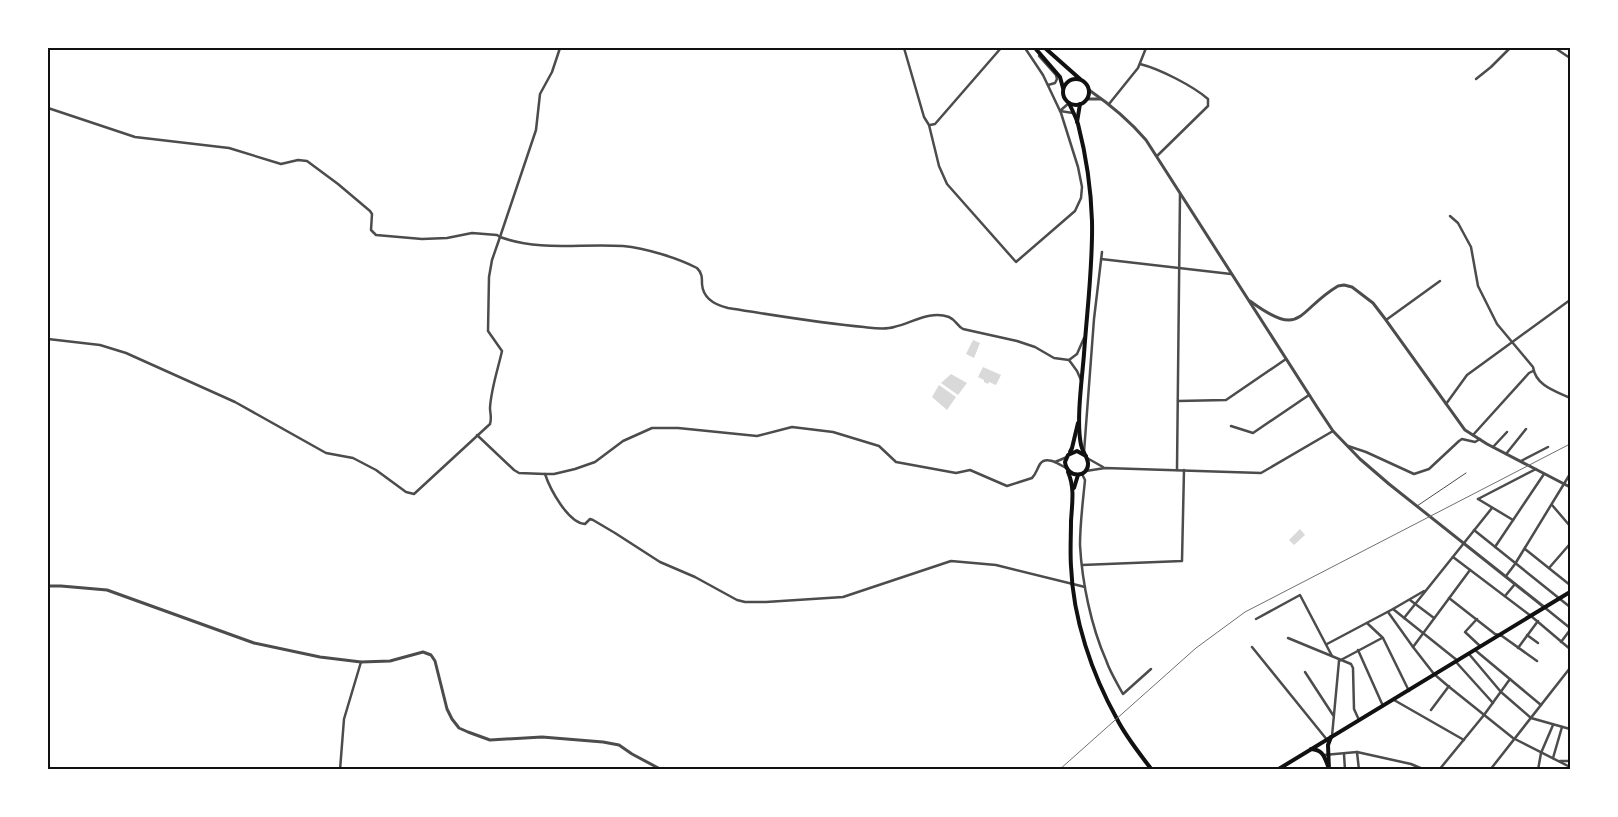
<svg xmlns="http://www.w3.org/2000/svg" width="1618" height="817" viewBox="0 0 1618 817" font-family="Roboto,sans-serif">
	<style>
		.water { fill: #d9d9d9 }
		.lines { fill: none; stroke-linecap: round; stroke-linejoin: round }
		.service { stroke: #4c4c4c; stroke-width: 1 }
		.minor { stroke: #4c4c4c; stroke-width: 2.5 }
		.tertiary { stroke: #4c4c4c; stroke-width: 3 }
		.secondary { stroke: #111; stroke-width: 4 }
		.rail { stroke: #707070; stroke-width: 1 }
		.neatline { fill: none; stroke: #111; stroke-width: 2 }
	</style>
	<rect width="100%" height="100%" fill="#fff"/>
	<!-- water -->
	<g class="water">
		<path d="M973,340L980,343L974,358L966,354Z"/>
		<path d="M983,367L1001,375L996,385L989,382L988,384L984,382V380L978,377Z"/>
		<path d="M951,374L967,383L958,395L941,383Z"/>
		<path d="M939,385L956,397L947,410L932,397Z"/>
		<path d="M1300,529L1305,535L1294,545L1289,540Z"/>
	</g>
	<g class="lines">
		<!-- service -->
		<path class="service" d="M1417,506L1466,473"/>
		<!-- minor -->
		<g class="minor">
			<path d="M560,48L552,72L540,94L536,130L500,237C542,252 580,243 623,246C645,248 678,258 697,268C702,273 702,277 702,284C703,298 715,305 728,308C773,315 819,323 864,327C873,328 885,330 894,327C912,323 930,310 949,317C956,320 957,326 963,329L1017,341L1035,347L1054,358L1069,360"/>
			<path d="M904,48L924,117L929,125L939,166L947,184L1016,262L1075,211L1081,198L1082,187L1078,167L1061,113L1043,75L1025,48"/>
			<path d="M1555,48L1570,58"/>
			<path d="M1039,56L1056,75L1057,79L1055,83L1048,85"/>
			<path d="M1140,64C1160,69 1193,86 1208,99V106L1157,156"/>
			<path d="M1476,79L1491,67L1510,48"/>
			<path d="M1109,104L1138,68L1146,48"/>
			<path d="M48,108L135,137L229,148L281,164L298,160L307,161L338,184L370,211L372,214L371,230L376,235L422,239L447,238L472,233L497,235L500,237L492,260L489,277L488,331L502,351C498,369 491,389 490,408C490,413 492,418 490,424L414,494L406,492L376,470L353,458L326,453L235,402L126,353L100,345L48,339"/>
			<path d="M1061,110L1069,103"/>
			<path d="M1060,111L1073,113"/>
			<path d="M930,125L935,124L1001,48"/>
			<path d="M1450,216L1458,223L1471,247L1478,286L1497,324L1533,367C1536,386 1555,391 1570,398"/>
			<path d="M1101,259L1231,274"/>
			<path d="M1386,320L1440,281"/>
			<path d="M1081,380L1077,371L1069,360L1077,354L1084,338"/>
			<path d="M1178,401L1226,400L1286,359"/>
			<path d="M1446,404L1467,375L1570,300"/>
			<path d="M1231,426L1253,433L1309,395"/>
			<path d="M477,435L514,470L519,473L545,474H554L575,469L595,462L623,441L652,428H678L757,436L792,427L833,432L879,446L896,462L956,473L970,470L1007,486L1032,478C1036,474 1037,469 1040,464C1046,455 1059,464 1066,468"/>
			<path d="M1473,435L1529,373L1533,371"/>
			<path d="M1348,446L1366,452L1414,474L1429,469L1459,441L1462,439L1475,442L1480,439"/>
			<path d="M1493,447L1507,432"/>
			<path d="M1084,452L1094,319L1102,252"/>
			<path d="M1506,454L1526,429"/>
			<path d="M1087,458L1103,467"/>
			<path d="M1521,461L1548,447"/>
			<path d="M1055,462L1067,457"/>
			<path d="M1177,470L1180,194"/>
			<path d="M1086,471L1105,468L1261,473L1333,431"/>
			<path d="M545,474C550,489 568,523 585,524L590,519L593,520L615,533L660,562L695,577L737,600L745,602H766L843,597L951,561L996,565L1085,587"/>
			<path d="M1082,474L1085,480C1083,501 1080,523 1080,545C1082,582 1091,626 1106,660C1110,672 1117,683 1123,694L1151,669"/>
			<path d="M1478,499L1536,469"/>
			<path d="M1478,499L1513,520"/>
			<path d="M1552,505L1570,526"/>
			<path d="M1474,530L1570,607"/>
			<path d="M1495,547L1544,474"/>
			<path d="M1525,549L1570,585"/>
			<path d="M1453,557L1531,616L1570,649"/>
			<path d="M1082,565L1182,561L1184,470"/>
			<path d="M1549,568L1569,545"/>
			<path d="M1506,576L1515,564L1570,474"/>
			<path d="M1505,596L1515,584"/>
			<path d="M1449,598L1495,634L1502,636L1537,661"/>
			<path d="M1410,600L1434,618"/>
			<path d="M1544,607L1570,628"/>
			<path d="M1393,609L1458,661"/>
			<path d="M1388,612L1413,647L1434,674L1448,686L1513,738L1570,767"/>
			<path d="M1404,618L1492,508"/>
			<path d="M1256,619L1300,595L1332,656"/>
			<path d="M1477,619L1465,632L1480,646"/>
			<path d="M1367,623L1383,638L1409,691"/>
			<path d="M1527,635L1538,643"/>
			<path d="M1288,638L1351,664L1353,668L1354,709L1359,720"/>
			<path d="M1561,642L1570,630"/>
			<path d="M1327,644L1393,609L1424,591"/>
			<path d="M1252,647L1328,741"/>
			<path d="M1413,647L1470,570"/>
			<path d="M1518,648L1538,621"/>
			<path d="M1358,650L1383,706"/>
			<path d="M1475,650L1541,705"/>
			<path d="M1469,654L1501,692L1531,718L1570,729"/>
			<path d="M1339,661L1382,638"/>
			<path d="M1456,662L1493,703"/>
			<path d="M1305,672L1333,715"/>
			<path d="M1394,700L1464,740"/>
			<path d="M1431,710L1449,686"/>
			<path d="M1332,736L1339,661"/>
			<path d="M1357,752L1359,770"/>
			<path d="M1344,754L1345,770"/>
			<path d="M1324,755L1357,752L1411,764L1425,770"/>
			<path d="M1553,758L1562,727"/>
			<path d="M1560,761H1570"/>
			<path d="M340,770L344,719L361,662"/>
			<path d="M1439,770L1484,715L1510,679"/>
			<path d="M1490,770L1570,668"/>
			<path d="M1538,770L1541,753L1553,725"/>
		</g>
		<!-- tertiary -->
		<g class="tertiary">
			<path d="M1089,90C1111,105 1128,119 1146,140L1317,407L1333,431L1360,459L1389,484L1544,607"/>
			<path d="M1087,99H1101"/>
			<path d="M1250,301C1303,340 1296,311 1338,286L1344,285L1352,287L1373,303L1386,320L1465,430L1487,444L1570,487"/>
			<path d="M48,586H61L107,590L254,643L320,657L361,662L390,661L423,652L431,655L435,661L447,709L452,719L459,728L468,732L490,740L542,737L603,742L619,745L632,754L662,770"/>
		</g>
		<!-- secondary -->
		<g class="secondary">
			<path d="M1035,48L1060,77L1063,88"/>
			<path d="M1045,48L1080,79"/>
			<circle cx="1076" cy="92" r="13"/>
			<path d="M1069,103C1072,110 1076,117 1078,124C1086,155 1091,189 1092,221C1093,266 1087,310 1084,354C1082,380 1076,420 1081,445C1082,451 1087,456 1088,463C1089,478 1067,479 1065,462L1068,455L1077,451L1086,456"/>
			<path d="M1077,122L1080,104"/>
			<path d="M1070,452L1072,448L1078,423"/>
			<path d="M1068,472C1075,488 1072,504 1071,521C1071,536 1070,551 1071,566C1073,619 1092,674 1117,719C1126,737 1140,754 1152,770"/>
			<path d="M1074,488L1078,475"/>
			<path d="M1311,749C1323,750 1324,756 1328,766"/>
			<path d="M1277,770L1570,592"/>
			<path d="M1329,770L1328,745L1331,737"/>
		</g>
		<!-- rail -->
		<path class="rail" d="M1059,770L1196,648L1245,612L1570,444"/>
	</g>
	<!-- border -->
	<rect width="1618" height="817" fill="none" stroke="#ffffff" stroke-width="98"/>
	<rect x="49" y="49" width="1520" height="719" class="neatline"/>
</svg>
